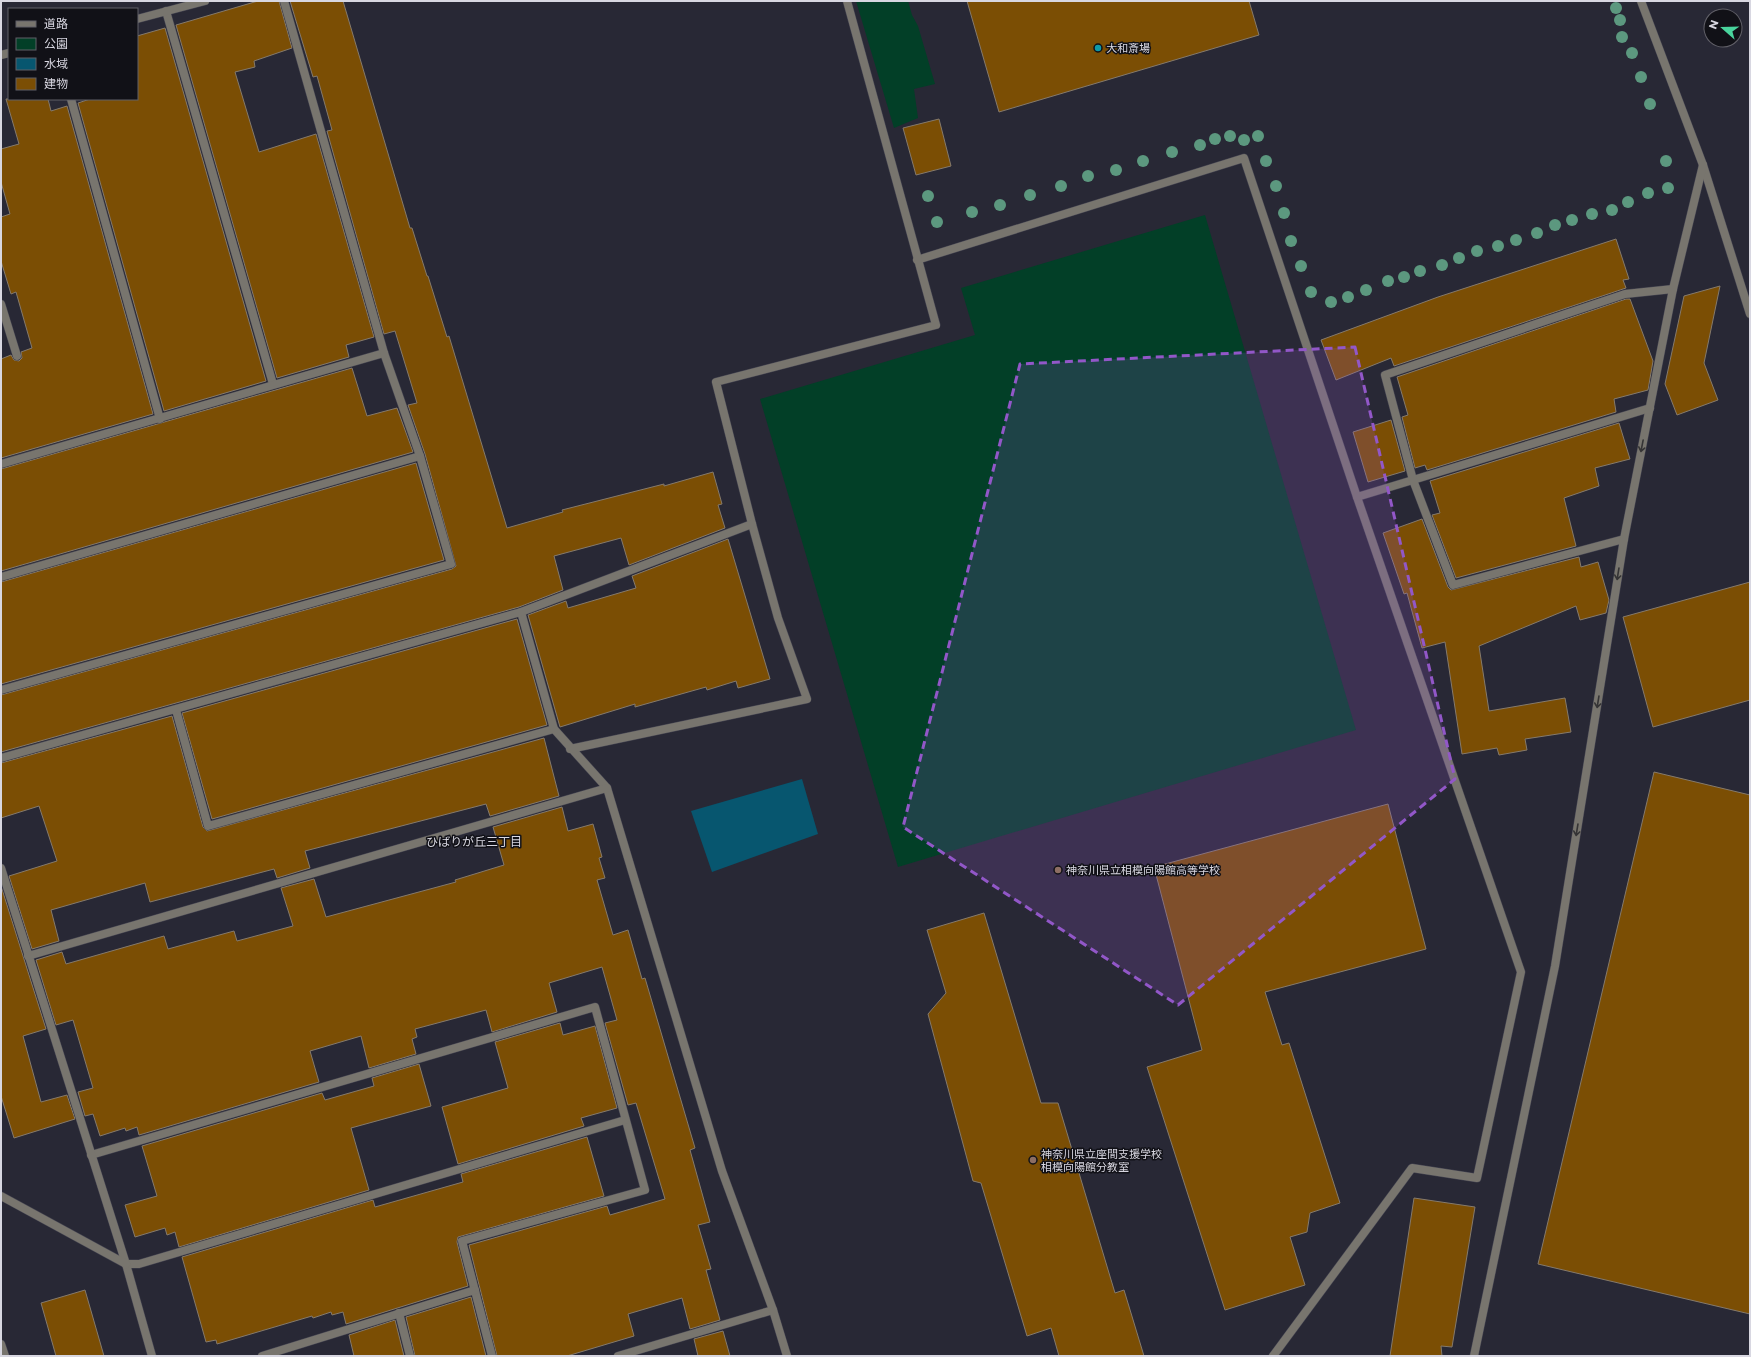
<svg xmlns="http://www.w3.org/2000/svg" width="1751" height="1357" viewBox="0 0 1751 1357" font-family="Montserrat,'Noto Sans JP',sans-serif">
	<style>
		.green { fill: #023f27 }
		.water { fill: #07566f }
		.building { fill: #7b4e04; stroke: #857a6c }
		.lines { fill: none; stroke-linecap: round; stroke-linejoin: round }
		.lane-casing { stroke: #444451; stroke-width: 9 }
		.street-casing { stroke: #444451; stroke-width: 9 }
		.lane { stroke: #78756e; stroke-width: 8 }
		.street { stroke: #78756e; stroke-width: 8 }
		.tree { fill: #5c987f }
		.oneway { stroke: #353435 }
		.marked { fill: #9257c8; fill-opacity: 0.2; stroke: #9257c8; stroke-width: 3; stroke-dasharray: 8 5; stroke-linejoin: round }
		.culture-dot { fill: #0f9aa8; stroke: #111117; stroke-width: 1.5 }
		.education-dot { fill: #8d6e63; stroke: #111117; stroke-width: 1.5 }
		.labels { text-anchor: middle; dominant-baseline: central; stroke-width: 3; stroke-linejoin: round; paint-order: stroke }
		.poi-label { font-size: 11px; fill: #d8d7e1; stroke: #111117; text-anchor: start }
		.neighbourhood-label { font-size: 12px; fill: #d8d7e1; stroke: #111117 }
	</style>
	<rect width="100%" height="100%" fill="#282835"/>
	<!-- green -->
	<g class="green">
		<path d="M856,1H908L912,15L918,26L935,84L914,89L918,118L894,128Z"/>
		<path d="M1205,215L1356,730L898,867L760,399L975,335L961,288Z"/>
	</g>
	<!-- water -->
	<path class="water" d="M802,779L818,834L712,872L691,811Z"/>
	<!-- building -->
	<g class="building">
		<path d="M258,1H279L292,48L254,61L255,67L235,72L259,152L316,134L374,337L346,345L349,357L277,378L176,25Z"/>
		<path d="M290,1H343L410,228H412L427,276H428L447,337L449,336L507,528L563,512L562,510L664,484V486L713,472L722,504L718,505L725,528L629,565L621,538L554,556L563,590L519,607L1,752V695L452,569L456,566L425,454L408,405L417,403L395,331L384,334L327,131L332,130L317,76L313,77Z"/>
		<path d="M967,1H1249L1259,35L999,112Z"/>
		<path d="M165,28L266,381L164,411L78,103L90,99H137V36Z"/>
		<path d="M6,99H48L51,111L67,106L153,414L1,458V359L11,355L14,360L19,361L22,358L21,352L32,348L16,292L11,294L1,261V217L10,214L1,182V149L19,144Z"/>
		<path d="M939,119L951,166L916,175L903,128Z"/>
		<path d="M1616,239L1629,279L1623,280L1626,288L1394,366L1391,358L1336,380L1321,340L1438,297Z"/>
		<path d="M1720,286L1704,363L1718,400L1677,415L1665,384L1684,296Z"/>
		<path d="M1626,299H1630L1653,361L1648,390L1614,399L1616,412L1427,470L1425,465L1415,468L1402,417L1408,415L1397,377Z"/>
		<path d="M352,368L367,416L397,408L413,452L1,571V469Z"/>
		<path d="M1391,420L1405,471L1368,482L1353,432Z"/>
		<path d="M1619,423L1630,459L1595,468L1599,486L1564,498L1576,546L1456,578L1432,515L1440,513L1430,481Z"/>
		<path d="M416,463L444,560L1,684V582Z"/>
		<path d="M1422,519L1448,587L1451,590L1579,557L1581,567L1598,562L1609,600L1606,613L1580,620L1576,606L1479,646L1489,711L1565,698L1571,732L1525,739L1527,750L1499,755L1497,748L1462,754L1445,642L1422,648L1407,593L1404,594L1383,533Z"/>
		<path d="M728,539L770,679L738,688L736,681L707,690L706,687L635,707V704L560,727L528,615L566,601L568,608L636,588L632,576Z"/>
		<path d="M1750,582V700L1653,727L1623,617Z"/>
		<path d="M517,619L547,725L212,819L182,713Z"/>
		<path d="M172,716L203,827L207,831L544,738L559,796L490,816L486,804L305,851L310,868L277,878L274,869L150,902L145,883L51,910L59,941L32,949L9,876L57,861L39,806L1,818V763Z"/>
		<path d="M1654,772L1750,795V1314L1538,1264Z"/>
		<path d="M1388,804L1426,949L1265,992L1282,1045L1289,1043L1340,1203L1310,1213L1307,1232L1290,1237L1305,1285L1225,1310L1147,1067L1202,1050L1154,867Z"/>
		<path d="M562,807L568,831L593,824L602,857L599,858L605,878L597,880L613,935L628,930L642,979L645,978L695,1148L690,1150L710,1222L698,1225L711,1269L706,1270L720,1320L690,1329L682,1298L628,1314L634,1336L567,1356H497L469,1245L607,1206L610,1215L665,1199L636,1103L628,1105L605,1023L617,1020L602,967L549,983L557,1012L492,1032L486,1010L415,1029L417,1037L412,1039L416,1054L369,1068L361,1036L310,1051L319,1082L139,1135L137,1127L126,1131L125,1128L100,1136L93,1114L85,1116L78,1092L93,1088L73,1020L56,1025L36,960L62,952L66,964L164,936L168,949L234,931L237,941L293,926L281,888L314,879L326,917L456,882L455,880L504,865L493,827Z"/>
		<path d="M1,886L46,1029L23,1036L41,1102L67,1095L75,1119L14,1138L1,1096Z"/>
		<path d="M984,913L1041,1103H1058L1115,1293L1124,1290L1144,1356H1059L1051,1328L1027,1336L981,1183L973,1181L928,1014L946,993L927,930Z"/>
		<path d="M560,1023L563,1035L595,1026L617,1108L581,1118L584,1126L458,1164L442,1107L508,1088L495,1042Z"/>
		<path d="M419,1064L431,1106L351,1128L369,1190L179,1247L175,1232L167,1235L165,1228L135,1237L125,1205L157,1196L142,1146L322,1093L325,1100L374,1086L372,1078Z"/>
		<path d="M587,1137L604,1196L458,1237L457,1242L468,1286L346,1324L343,1312L332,1315L331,1312L313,1318L312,1316L217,1344L216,1340L206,1342L182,1257L373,1200L375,1207L463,1182L461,1174Z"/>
		<path d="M1414,1198L1475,1207L1452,1347L1441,1346L1442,1356H1390Z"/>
		<path d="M85,1290L104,1356H56L41,1303Z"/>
		<path d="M471,1297L486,1356H415L406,1317Z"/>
		<path d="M395,1320L404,1356H354L349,1335Z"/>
		<path d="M723,1331L730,1356H698L694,1339Z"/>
	</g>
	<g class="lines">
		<defs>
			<g id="lane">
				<path d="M166,11L273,384"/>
				<path d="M71,99L160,419"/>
				<path d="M1,304L17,356"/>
				<path d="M1,464C129,428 256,389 384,353"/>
				<path d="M1,577L420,456"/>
				<path d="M1,690L451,564L420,456L384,353L284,1"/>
				<path d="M176,710L208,826L554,729"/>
				<path d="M91,1155L595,1007L645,1190L462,1241L492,1356"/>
				<path d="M126,1264H139L625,1120"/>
				<path d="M399,1313L410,1356"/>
				<path d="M1,1344L5,1356"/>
				<path d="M262,1356L475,1290"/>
				<path d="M618,1356L773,1310"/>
			</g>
			<g id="street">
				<path d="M1641,1L1703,165L1750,314"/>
				<path d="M137,19L205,1"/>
				<path d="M1,55L9,53"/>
				<path d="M917,260L1244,158L1357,497L1521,972L1477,1178L1412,1168L1273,1356"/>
				<path d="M1357,497L1650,408"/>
				<path d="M1624,539L1453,585L1413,480L1385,375L1625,294L1673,289"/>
				<path d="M521,612L554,729L607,788L722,1171L773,1310L787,1356"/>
				<path d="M570,749L807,699L778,618L752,524L716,382L936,325L847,1"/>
				<path d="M1,758L521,612L752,524"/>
				<path d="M1,868L126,1264L152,1356"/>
				<path d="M28,956L607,788"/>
				<path d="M1,1196L126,1264"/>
				<path d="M1474,1356L1555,966L1624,539L1673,289L1703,165"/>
			</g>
		</defs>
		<!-- lane casing -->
		<use href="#lane" class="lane-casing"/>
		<!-- street casing -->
		<use href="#street" class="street-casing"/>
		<!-- lane -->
		<use href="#lane" class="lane"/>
		<!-- street -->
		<use href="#street" class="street"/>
	</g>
	<!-- trees -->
	<g class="tree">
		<circle cx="1616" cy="8" r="6"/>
		<circle cx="1620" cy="20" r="6"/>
		<circle cx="1622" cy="37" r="6"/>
		<circle cx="1632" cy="53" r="6"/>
		<circle cx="1641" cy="77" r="6"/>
		<circle cx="1650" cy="104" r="6"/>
		<circle cx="1230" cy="136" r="6"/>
		<circle cx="1258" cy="136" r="6"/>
		<circle cx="1215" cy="139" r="6"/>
		<circle cx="1244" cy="140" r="6"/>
		<circle cx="1200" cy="145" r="6"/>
		<circle cx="1172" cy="152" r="6"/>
		<circle cx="1143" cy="161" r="6"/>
		<circle cx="1266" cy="161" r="6"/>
		<circle cx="1666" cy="161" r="6"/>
		<circle cx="1116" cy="170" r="6"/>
		<circle cx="1088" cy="176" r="6"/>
		<circle cx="1061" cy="186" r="6"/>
		<circle cx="1276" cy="186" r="6"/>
		<circle cx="1668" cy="188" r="6"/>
		<circle cx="1648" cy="193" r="6"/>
		<circle cx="1030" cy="195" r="6"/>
		<circle cx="928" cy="196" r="6"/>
		<circle cx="1628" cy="202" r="6"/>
		<circle cx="1000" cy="205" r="6"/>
		<circle cx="1612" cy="210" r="6"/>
		<circle cx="972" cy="212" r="6"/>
		<circle cx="1284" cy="213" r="6"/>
		<circle cx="1592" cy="214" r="6"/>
		<circle cx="1572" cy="220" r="6"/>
		<circle cx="937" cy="222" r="6"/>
		<circle cx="1555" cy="225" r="6"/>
		<circle cx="1537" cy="233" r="6"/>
		<circle cx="1516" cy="240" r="6"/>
		<circle cx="1291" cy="241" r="6"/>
		<circle cx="1498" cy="246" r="6"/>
		<circle cx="1477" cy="251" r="6"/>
		<circle cx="1459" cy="258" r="6"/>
		<circle cx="1442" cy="265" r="6"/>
		<circle cx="1301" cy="266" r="6"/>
		<circle cx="1420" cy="271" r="6"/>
		<circle cx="1404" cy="277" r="6"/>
		<circle cx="1388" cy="281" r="6"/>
		<circle cx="1366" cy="290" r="6"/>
		<circle cx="1311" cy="292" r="6"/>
		<circle cx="1348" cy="297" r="6"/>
		<circle cx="1331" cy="302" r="6"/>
	</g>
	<!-- one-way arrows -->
	<defs><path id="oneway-shaft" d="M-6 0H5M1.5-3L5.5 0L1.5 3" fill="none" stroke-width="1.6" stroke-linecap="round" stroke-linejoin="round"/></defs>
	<g class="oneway">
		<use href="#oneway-shaft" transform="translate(1642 446) rotate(101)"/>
		<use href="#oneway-shaft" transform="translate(1618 574) rotate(99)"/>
		<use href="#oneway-shaft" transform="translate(1598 702) rotate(99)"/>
		<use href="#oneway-shaft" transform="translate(1577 830) rotate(99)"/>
	</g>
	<!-- marked area -->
	<path class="marked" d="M1355,347L1455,779L1178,1005L903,827L1020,364Z"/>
	<!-- markers -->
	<circle class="culture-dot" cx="1098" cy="48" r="4"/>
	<g class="education-dot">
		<circle cx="1058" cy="870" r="4"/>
		<circle cx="1033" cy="1160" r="4"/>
	</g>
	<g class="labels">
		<!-- poi labels -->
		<g class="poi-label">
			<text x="1106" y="48">大和斎場</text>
			<text x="1066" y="870">神奈川県立相模向陽館高等学校</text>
			<text x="1041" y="1154">神奈川県立座間支援学校<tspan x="1041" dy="13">相模向陽館分教室</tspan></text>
		</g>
		<!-- neighbourhood labels -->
		<g class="neighbourhood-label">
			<text x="474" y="841">ひばりが丘三丁目</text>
		</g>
	</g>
	<!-- border -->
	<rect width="1751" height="1357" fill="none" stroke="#d8d7e1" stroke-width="4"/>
	<!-- legend -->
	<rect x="8" y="8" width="130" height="92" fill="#111117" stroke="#616068"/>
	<rect x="16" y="21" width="20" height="6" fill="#78756e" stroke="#616068"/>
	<text x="44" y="28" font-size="12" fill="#d8d7e1">道路</text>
	<rect x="16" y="38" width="20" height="12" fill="#023f27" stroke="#616068"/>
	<text x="44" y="48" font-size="12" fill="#d8d7e1">公園</text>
	<rect x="16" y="58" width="20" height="12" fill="#07566f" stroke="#616068"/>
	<text x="44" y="68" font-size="12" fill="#d8d7e1">水域</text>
	<rect x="16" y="78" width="20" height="12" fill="#7b4e04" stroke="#616068"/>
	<text x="44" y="88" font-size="12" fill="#d8d7e1">建物</text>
	<!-- north arrow -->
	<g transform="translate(1723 28) rotate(290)"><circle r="19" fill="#111117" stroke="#616068"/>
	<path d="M0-3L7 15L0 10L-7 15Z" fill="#49d49d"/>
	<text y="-6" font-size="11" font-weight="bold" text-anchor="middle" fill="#d8d7e1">N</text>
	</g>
</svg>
